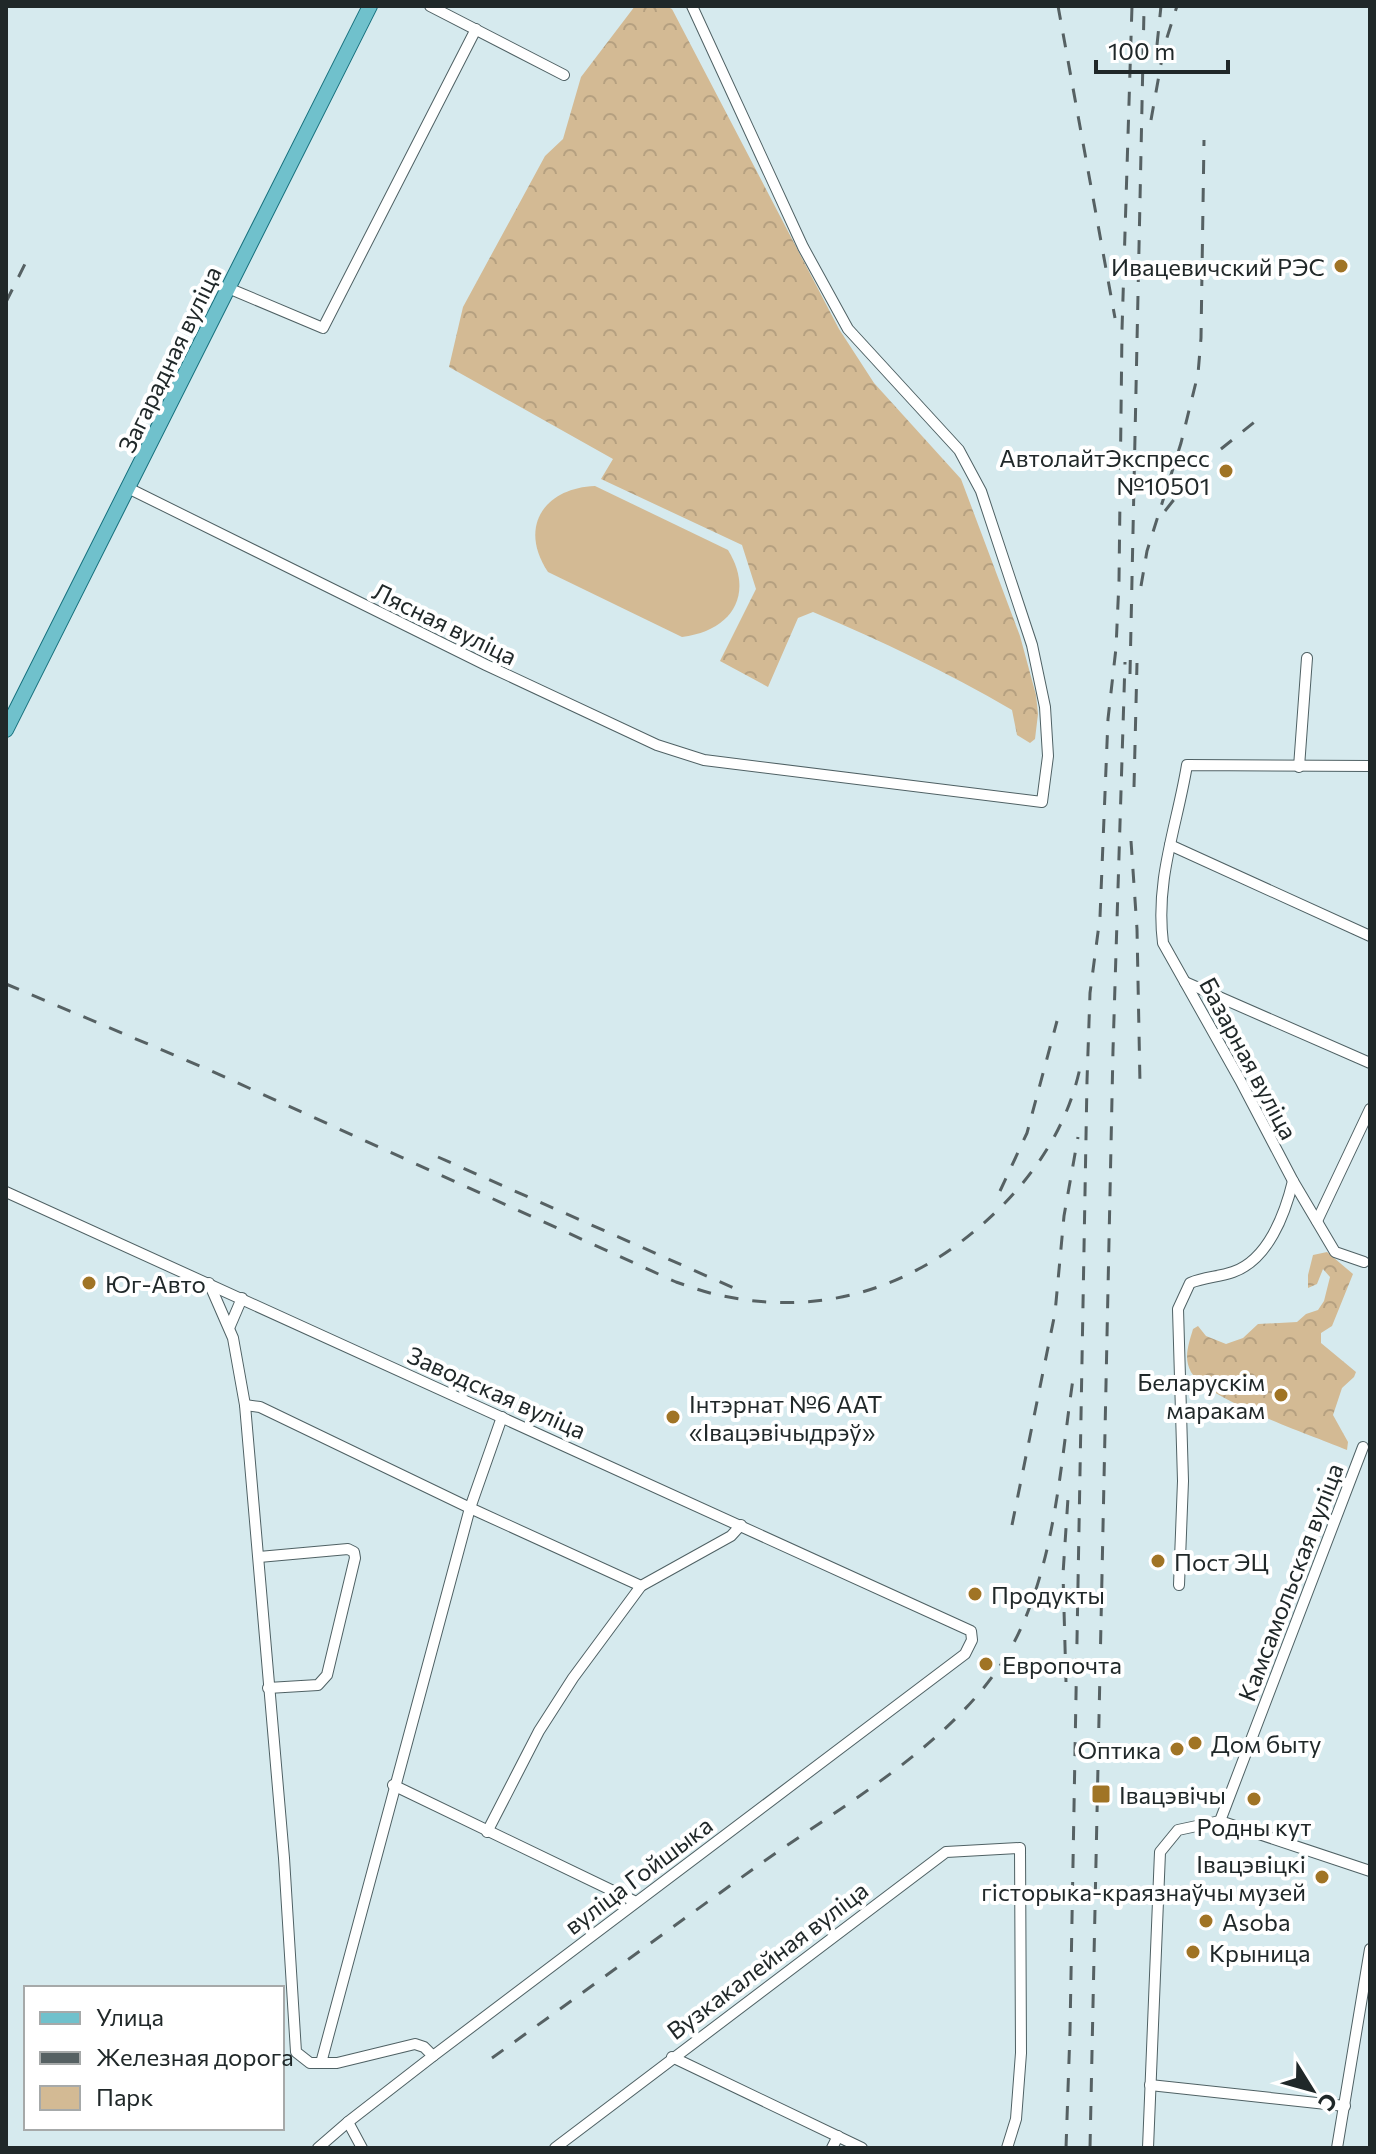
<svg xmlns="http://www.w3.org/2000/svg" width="1376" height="2154" viewBox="0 0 1376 2154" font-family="Commissioner,sans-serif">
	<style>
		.green { fill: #d3ba94 }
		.forest { fill: url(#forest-crowns) }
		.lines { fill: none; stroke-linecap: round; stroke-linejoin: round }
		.minor-casing { stroke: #4f6164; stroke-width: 12 }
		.major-casing { stroke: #16707d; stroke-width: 16 }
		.minor { stroke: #fff; stroke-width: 10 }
		.major { stroke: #70c1cc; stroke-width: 14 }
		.rail { stroke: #566163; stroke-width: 3; stroke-dasharray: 14 14; stroke-linecap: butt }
		.poi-dot { fill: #a07425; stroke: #fff; stroke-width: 3 }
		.labels { text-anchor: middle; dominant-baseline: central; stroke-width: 8; stroke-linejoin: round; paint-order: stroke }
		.poi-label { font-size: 24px; fill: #202829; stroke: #fff; text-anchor: start }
		.street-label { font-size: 24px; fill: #202829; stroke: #fff }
	</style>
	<defs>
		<pattern id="forest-crowns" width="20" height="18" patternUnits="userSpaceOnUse" patternTransform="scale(2)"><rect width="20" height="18" fill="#d3ba94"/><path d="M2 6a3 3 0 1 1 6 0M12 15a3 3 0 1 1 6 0" fill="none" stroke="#b5a080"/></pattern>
	</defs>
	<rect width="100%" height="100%" fill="#d6eaee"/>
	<!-- green -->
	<path class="green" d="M595,486L728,550C755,594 732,631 682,637L548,572C518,527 544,488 595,486Z"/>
	<!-- forest -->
	<g class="forest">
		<path d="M635,6H666L672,9L839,329L874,383L961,479L1020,636L1036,695L1038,714L1035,739L1030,743L1017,735L1012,710C947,672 882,641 813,612L798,618L768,687L720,661L756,589L742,545L601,479L613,459L449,367L463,307L545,156L563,139L581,77Z"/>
		<path d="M1327,1252L1353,1274L1332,1326L1321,1333V1343L1356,1372L1354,1377L1342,1388L1333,1415L1348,1442L1347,1450C1312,1435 1209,1401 1191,1372C1183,1358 1189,1343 1193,1329L1198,1326L1206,1336L1226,1344L1243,1338L1258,1324L1297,1322L1306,1314L1318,1310L1324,1301L1330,1277L1323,1269L1317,1284L1308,1288V1275L1313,1255Z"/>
	</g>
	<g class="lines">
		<defs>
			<g id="minor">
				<path d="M430,6L564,75"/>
				<path d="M228,288L323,328L476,29"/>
				<path d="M128,488L486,665L657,745L704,760L1042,802L1048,756L1045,707L1032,645L981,491L959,450L848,329L803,247L692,6"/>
				<path d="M1299,767L1307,658"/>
				<path d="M1170,845L1370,936"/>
				<path d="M1185,982L1370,1063"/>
				<path d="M6,1192L971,1631L972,1640L965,1654L433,2056L348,2122L318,2148"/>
				<path d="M1317,1221L1370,1109"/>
				<path d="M1364,1262L1335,1252L1293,1181L1240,1080L1163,943C1155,879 1177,826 1187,765L1370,766"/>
				<path d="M209,1283L233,1338L245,1405L284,1858L296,2052L310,2063H337L415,2044L424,2047L433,2056"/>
				<path d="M230,1326L242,1298"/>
				<path d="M245,1405L260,1407L470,1508L641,1586"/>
				<path d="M259,1557L348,1549L354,1552L355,1558L327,1675L318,1685L268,1688"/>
				<path d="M1179,1585L1183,1481L1178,1309L1190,1283C1204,1277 1219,1277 1233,1272C1268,1260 1285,1214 1293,1181"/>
				<path d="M393,1785L636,1902"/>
				<path d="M1220,1821L1363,1447"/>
				<path d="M487,1832L539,1731L573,1678L641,1586L731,1536L741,1525"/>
				<path d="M672,2057L862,2148"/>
				<path d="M321,2063L470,1508L502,1417"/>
				<path d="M1150,2085L1345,2106"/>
				<path d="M348,2122L362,2148"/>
				<path d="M555,2148L946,1852L1020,1848L1021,2053L1016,2119L1007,2148"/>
				<path d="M832,2148L838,2136"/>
				<path d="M1148,2148L1160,1852L1178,1830L1220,1821L1370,1871"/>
				<path d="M1337,2148L1370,1949"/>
			</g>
			<path id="major" d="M6,730L370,6"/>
		</defs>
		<!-- minor casing -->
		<use href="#minor" class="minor-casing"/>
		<!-- major casing -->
		<use href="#major" class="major-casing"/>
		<!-- minor -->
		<use href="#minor" class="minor"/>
		<!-- major -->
		<use href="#major" class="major"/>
		<!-- rail -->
		<g class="rail">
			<path d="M1058,6L1115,318"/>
			<path d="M1157,45L1161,6"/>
			<path d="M1151,120L1164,47L1177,6"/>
			<path d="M6,302L28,258"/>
			<path d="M1165,511L1201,465L1262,416"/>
			<path d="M1141,586L1147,551L1181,443L1198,374L1201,338L1204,140"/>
			<path d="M1130,674L1144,10"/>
			<path d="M1134,787L1137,663"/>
			<path d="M1131,841L1137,929L1140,1084"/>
			<path d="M6,984L207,1069L676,1282C691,1287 707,1293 723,1296C830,1318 923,1284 1000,1208C1039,1169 1068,1123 1080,1068"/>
			<path d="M438,1157L736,1289"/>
			<path d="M1000,1191L1027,1133L1057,1021"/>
			<path d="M1012,1525L1055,1313L1064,1216L1078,1137"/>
			<path d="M1066,1682L1063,1574L1068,1498"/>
			<path d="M492,2058C580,1995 668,1930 756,1867C841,1806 959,1741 1011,1648C1055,1568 1060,1468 1073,1379"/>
			<path d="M1066,2148L1070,2031L1087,1081L1090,993L1100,917L1108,719L1116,648L1119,581L1122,330L1132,6"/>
			<path d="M1090,2148L1113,1050L1125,662"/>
		</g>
	</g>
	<!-- markers -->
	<g class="poi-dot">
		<circle cx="1341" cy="266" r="8"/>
		<circle cx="1226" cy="471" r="8"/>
		<circle cx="89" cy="1283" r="8"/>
		<circle cx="1281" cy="1395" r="8"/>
		<circle cx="673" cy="1417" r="8"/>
		<circle cx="1158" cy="1561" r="8"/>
		<circle cx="975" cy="1594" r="8"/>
		<circle cx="986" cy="1664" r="8"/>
		<circle cx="1195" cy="1743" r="8"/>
		<circle cx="1177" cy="1749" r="8"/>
		<rect x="1091" y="1784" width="20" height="20" rx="4"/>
		<circle cx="1254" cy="1799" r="8"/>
		<circle cx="1322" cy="1877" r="8"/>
		<circle cx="1206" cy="1921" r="8"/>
		<circle cx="1193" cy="1952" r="8"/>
	</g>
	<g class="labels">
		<!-- poi labels -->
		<g class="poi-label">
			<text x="1325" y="266" text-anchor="end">Ивацевичский РЭС</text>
			<text x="1210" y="457" text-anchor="end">АвтолайтЭкспресс<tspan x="1210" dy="28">№10501</tspan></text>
			<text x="105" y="1283">Юг-Авто</text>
			<text x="1265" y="1381" text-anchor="end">Беларускім<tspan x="1265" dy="28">маракам</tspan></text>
			<text x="689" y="1403">Інтэрнат №6 ААТ<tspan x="689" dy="28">«Івацэвічыдрэў»</tspan></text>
			<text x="1174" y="1561">Пост ЭЦ</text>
			<text x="991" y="1594">Продукты</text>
			<text x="1002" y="1664">Европочта</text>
			<text x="1211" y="1743">Дом быту</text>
			<text x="1161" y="1749" text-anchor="end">Оптика</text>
			<text x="1119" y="1794">Івацэвічы</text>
			<text x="1254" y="1826" text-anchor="middle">Родны кут</text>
			<text x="1306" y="1863" text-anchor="end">Івацэвіцкі<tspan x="1306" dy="28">гісторыка-краязнаўчы музей</tspan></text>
			<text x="1222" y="1921">Asoba</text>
			<text x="1209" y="1952">Крыница</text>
		</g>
		<!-- street labels -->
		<g class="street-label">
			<text transform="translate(169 359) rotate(-64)">Загарадная вуліца</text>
			<text transform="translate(445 623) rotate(26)">Лясная вуліца</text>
			<text transform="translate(1249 1058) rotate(62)">Базарная вуліца</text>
			<text transform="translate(497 1392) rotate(24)">Заводская вуліца</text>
			<text transform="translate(1290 1582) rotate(-69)">Камсамольская вуліца</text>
			<text transform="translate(638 1875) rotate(-37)">вуліца Гойшыка</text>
			<text transform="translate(767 1960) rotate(-37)">Вузкакалейная вуліца</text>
		</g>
	</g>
	<!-- border -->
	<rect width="1376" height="2154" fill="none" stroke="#202829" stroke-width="16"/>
	<!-- legend -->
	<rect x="24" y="1986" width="260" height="144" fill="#ffffff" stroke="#a6a9a9" stroke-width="2"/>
	<rect x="40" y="2012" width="40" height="12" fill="#70c1cc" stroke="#a6a9a9" stroke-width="2"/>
	<text x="96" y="2026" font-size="24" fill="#202829">Улица</text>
	<rect x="40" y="2052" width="40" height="12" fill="#566163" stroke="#a6a9a9" stroke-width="2"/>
	<text x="96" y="2066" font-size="24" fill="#202829">Железная дорога</text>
	<rect x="40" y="2086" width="40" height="24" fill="#d3ba94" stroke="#a6a9a9" stroke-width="2"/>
	<text x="96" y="2106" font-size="24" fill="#202829">Парк</text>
	<!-- north arrow -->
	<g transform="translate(1312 2090) rotate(127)" stroke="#ffffff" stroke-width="6" paint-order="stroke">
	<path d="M0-6L14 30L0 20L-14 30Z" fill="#202829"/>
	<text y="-12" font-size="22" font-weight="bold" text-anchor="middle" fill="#202829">С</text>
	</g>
	<!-- scale -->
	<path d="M1096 60v12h132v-12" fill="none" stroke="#202829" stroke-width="4"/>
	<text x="1108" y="60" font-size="24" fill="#202829" stroke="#ffffff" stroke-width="6" paint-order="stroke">100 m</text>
</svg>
